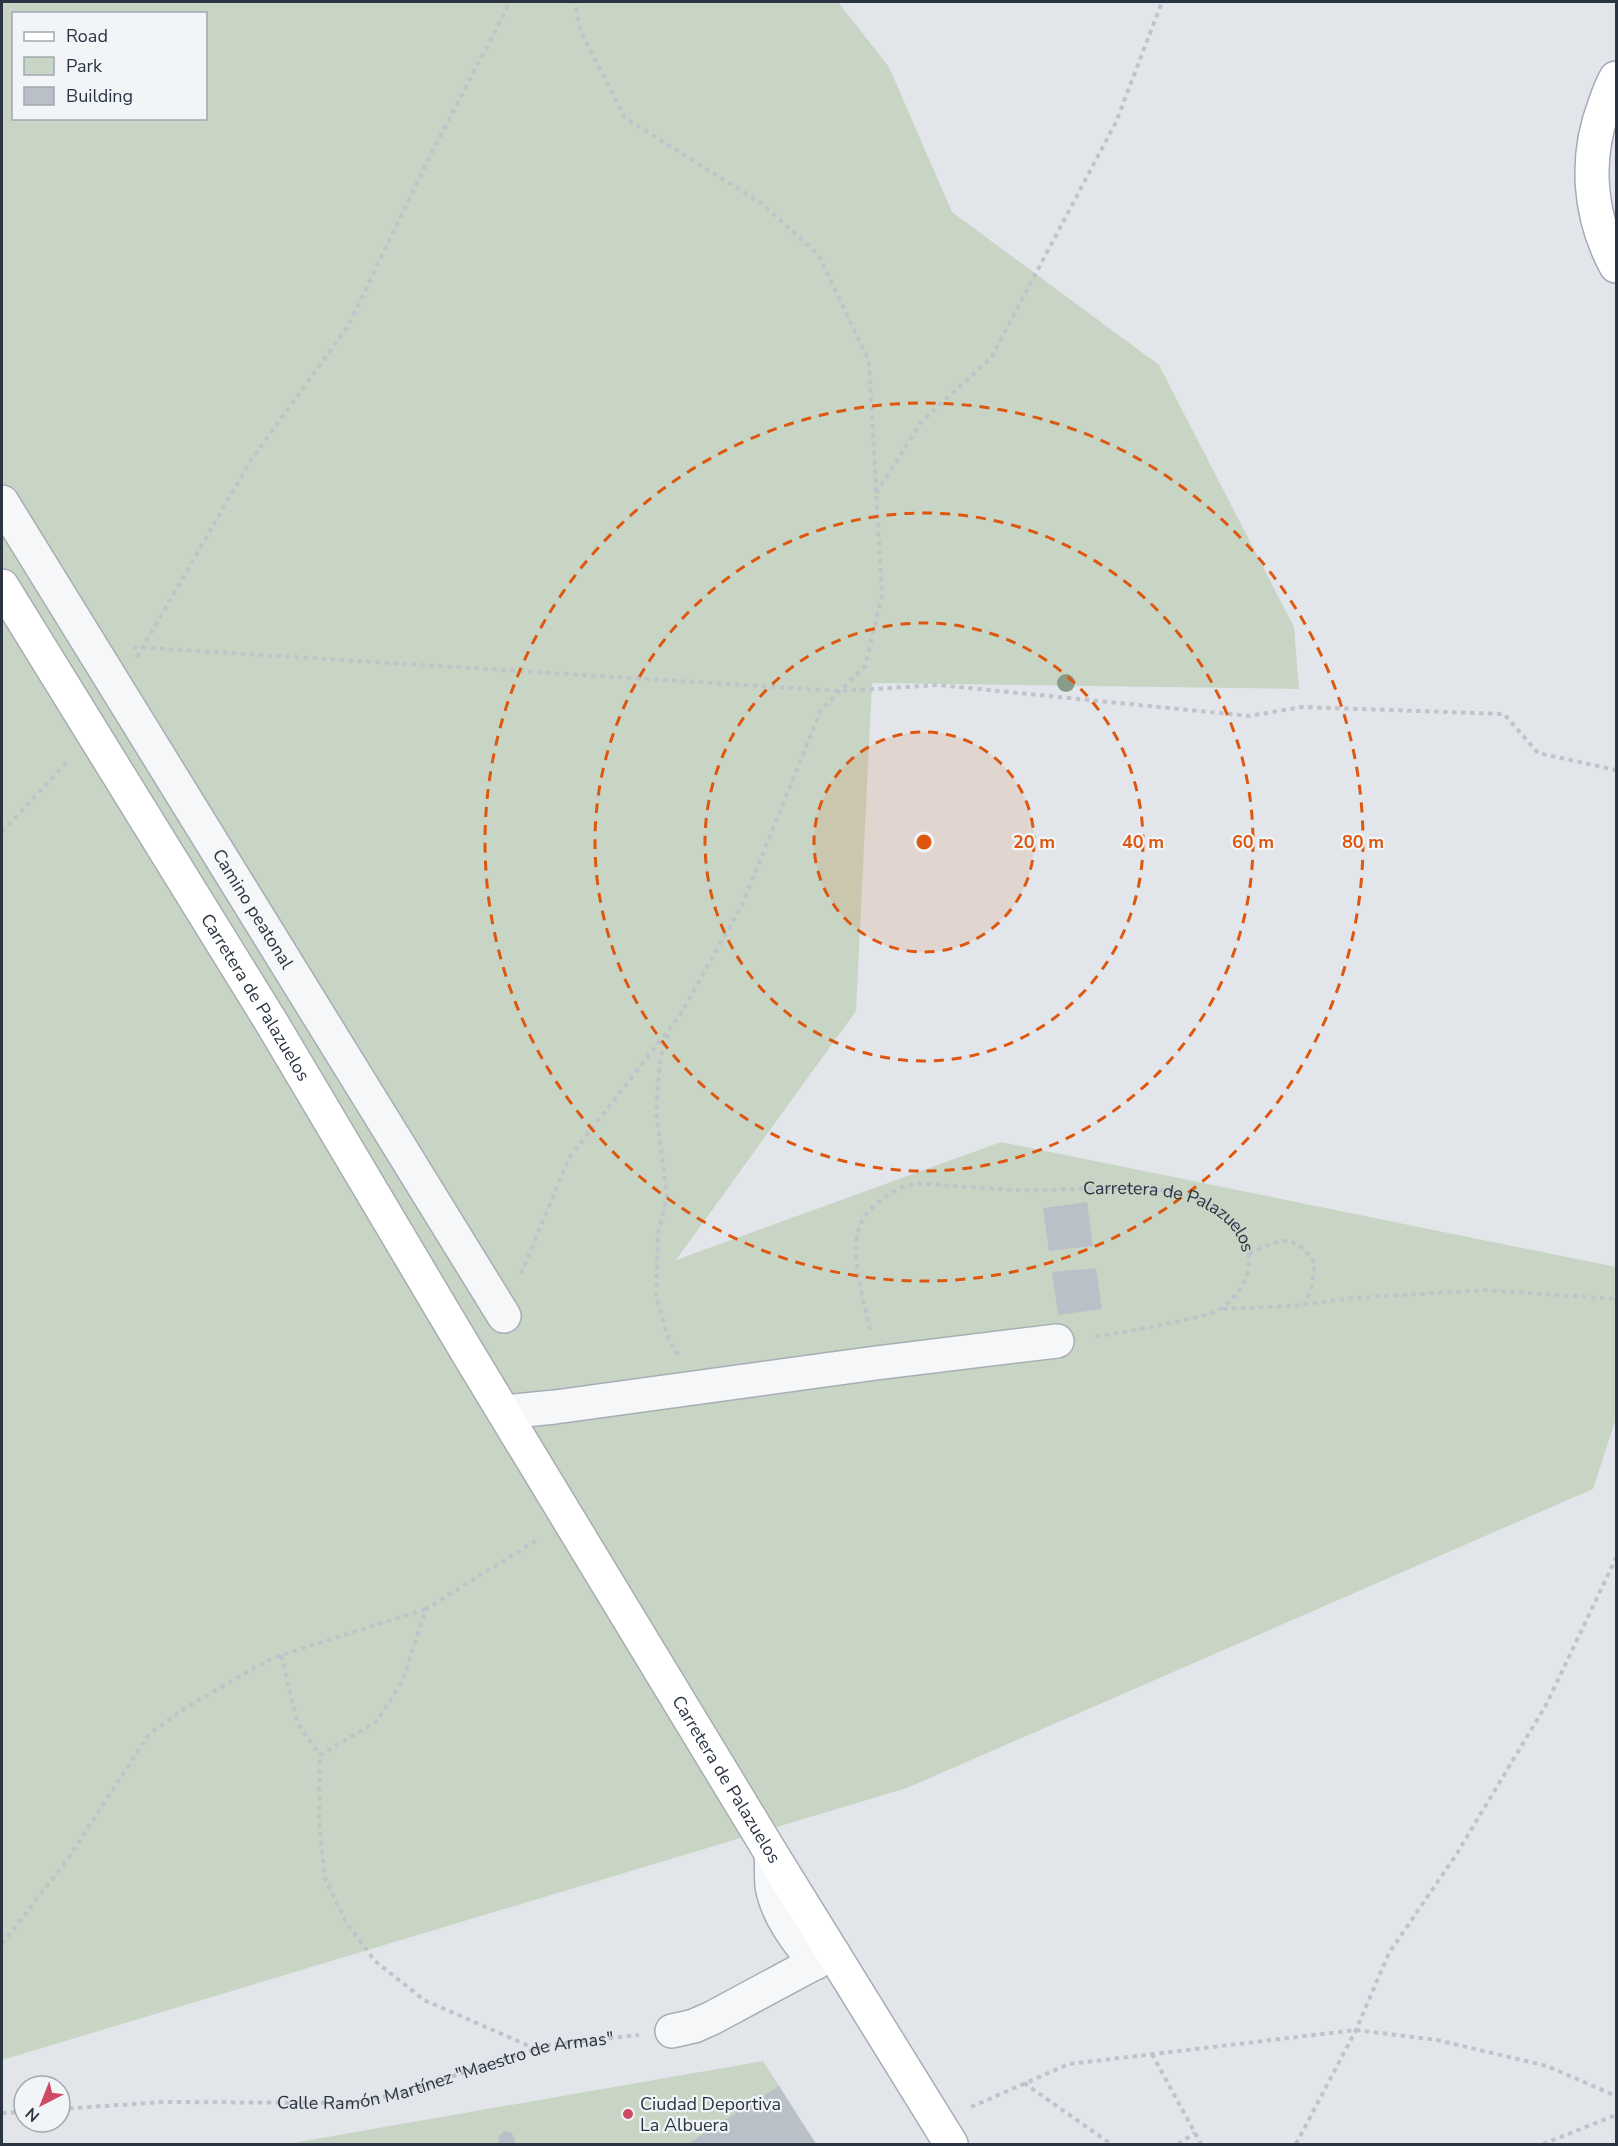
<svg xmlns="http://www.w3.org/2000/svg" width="1618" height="2146" viewBox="0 0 1618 2146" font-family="'Nunito Sans',sans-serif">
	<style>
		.green { fill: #c9d5c4; fill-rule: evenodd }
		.building { fill: #bac0c8 }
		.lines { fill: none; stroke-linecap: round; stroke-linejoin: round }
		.street-casing { stroke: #a7adb5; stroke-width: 36 }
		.secondary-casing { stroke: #a7adb5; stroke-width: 36 }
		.primary-casing { stroke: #a2abb6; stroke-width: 36 }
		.path { stroke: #c0c4ca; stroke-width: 4; stroke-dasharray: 4.5 4.5; stroke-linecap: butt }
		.street { stroke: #f5f7f9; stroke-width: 33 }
		.secondary { stroke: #fff; stroke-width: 33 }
		.primary { stroke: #fff; stroke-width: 33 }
		.tree { fill: #899c89 }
		.ring { fill: none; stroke: #de570f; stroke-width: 3; stroke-dasharray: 10 8 }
		.poi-dot { fill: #ce4964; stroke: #f2f5f8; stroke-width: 2 }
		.labels { text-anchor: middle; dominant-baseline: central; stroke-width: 4.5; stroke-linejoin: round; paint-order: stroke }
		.street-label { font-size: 18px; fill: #2a3443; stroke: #f2f5f8 }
		.poi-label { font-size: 18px; fill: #2a3443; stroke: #f2f5f8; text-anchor: start }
		.centre { fill: #de570f; stroke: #f2f5f8; stroke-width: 3 }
		.ring-label { font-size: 18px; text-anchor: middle; font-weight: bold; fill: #de570f; stroke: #f2f5f8; stroke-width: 4.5; stroke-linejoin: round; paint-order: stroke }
	</style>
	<rect width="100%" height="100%" fill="#e2e6eb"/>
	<!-- green -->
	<g class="green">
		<path d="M2,2H838L889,67L952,212L1159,365L1294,627L1299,689L872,683L856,1011L676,1260L1001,1142L1616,1267V1418L1593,1489L907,1788L2,2060ZM14,14H206V118H14Z"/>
		<path d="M763,2061L816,2144H287Z"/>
	</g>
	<!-- building -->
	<g class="building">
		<path d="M1087,1202L1093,1246L1049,1251L1043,1208Z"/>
		<path d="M1096,1268L1102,1309L1058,1315L1052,1272Z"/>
		<path d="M779,2086L816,2144H687Z"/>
		<path d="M504,2131L512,2133L515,2140L514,2144H499L498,2137Z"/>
	</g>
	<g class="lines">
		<defs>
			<g id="street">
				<path id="s3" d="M2,502L504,1316"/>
				<path d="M504,1412L555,1407L876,1363L1057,1341"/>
				<path d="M771,1853C772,1864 771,1875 772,1886C777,1915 797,1940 815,1963"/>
				<path d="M672,2031L694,2026L712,2018L833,1953"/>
			</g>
			<g id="secondary">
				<path id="s4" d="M2,586L273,1025L466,1350L771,1853L951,2144"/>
			</g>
			<path id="primary" d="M1616,78C1611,86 1608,95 1605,104C1584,158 1589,216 1616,266"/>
		</defs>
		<!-- street casing -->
		<use href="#street" class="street-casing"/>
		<!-- secondary casing -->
		<use href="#secondary" class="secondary-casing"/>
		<!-- primary casing -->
		<use href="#primary" class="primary-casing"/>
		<!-- path -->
		<g class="path">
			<path d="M876,493L922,421L991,358L1116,122L1162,2"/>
			<path d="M133,647L840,691L938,685L1249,716L1302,707L1504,714L1538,753L1616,770"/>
			<path d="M137,657L251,460L348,326L429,158L510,2"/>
			<path d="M2,832L69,760"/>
			<path d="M668,1034L660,1059L656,1112L667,1196L658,1234L656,1295L669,1340L678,1355"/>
			<path d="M1249,1254C1280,1239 1294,1231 1315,1264L1312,1285L1305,1305"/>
			<path d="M521,1274L569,1158L680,1015L742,905L821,710L865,666L882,596L869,361L818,254L761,203L625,118L580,30L575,2"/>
			<path d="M1223,1309L1291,1306L1353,1298L1485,1290L1616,1299"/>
			<path id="s1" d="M870,1330C864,1302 847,1244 863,1219C873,1203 896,1187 914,1184C923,1183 933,1185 942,1185C967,1187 993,1189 1019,1190C1073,1192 1159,1178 1207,1203C1230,1215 1247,1231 1249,1257C1250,1277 1239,1295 1223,1307C1213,1315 1196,1317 1184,1320C1153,1327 1123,1333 1091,1337"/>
			<path d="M281,1655L298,1724L320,1755"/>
			<path d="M2,1944L67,1860L149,1734L185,1708L272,1658L426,1609"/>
			<path d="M536,2049L424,2000L375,1961L346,1922L325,1878L319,1824L320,1755L376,1722L402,1682L426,1609L540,1538"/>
			<path d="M1152,2054L1201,2144"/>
			<path d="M1024,2083L1111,2144"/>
			<path d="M971,2107L1069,2064L1356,2030L1437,2040L1547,2066L1616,2096"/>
			<path id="s2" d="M60,2109L163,2102L353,2103L398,2094L549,2045L639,2035"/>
			<path d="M2,2113L24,2112"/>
			<path d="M1178,2144L1195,2133"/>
			<path d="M1296,2144L1356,2030L1389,1953L1456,1855L1546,1705L1616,1558"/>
			<path d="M1543,2144L1616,2115"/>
		</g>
		<!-- street -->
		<use href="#street" class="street"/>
		<!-- secondary -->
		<use href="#secondary" class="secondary"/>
		<!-- primary -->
		<use href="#primary" class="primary"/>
	</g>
	<!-- trees -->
	<circle class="tree" cx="1066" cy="683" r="9"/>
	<!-- distance rings -->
	<circle cx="924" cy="842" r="110" fill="#de570f" fill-opacity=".12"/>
	<g class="ring">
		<circle cx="924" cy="842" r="110"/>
		<circle cx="924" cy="842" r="219"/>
		<circle cx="924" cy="842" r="329"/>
		<circle cx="924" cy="842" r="439"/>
	</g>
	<!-- markers -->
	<circle class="poi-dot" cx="628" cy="2114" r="6"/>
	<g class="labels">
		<!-- street labels -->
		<g class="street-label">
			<text stroke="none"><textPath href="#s3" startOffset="478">Camino peatonal</textPath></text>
			<text stroke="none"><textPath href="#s4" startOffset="483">Carretera de Palazuelos</textPath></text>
			<text stroke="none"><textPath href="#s1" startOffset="442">Carretera de Palazuelos</textPath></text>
			<text stroke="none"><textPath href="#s4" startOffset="1396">Carretera de Palazuelos</textPath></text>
			<text stroke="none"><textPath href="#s2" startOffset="390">Calle Ramón Martínez "Maestro de Armas"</textPath></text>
		</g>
		<!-- poi labels -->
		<g class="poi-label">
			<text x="640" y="2104">Ciudad Deportiva<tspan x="640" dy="21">La Albuera</tspan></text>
		</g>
	</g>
	<circle cx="924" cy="842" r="9" class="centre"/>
	<g class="ring-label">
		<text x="1034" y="848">20 m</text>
		<text x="1143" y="848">40 m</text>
		<text x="1253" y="848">60 m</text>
		<text x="1363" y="848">80 m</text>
	</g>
	<!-- border -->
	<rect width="1618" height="2146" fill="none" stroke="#2a3443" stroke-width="6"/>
	<!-- legend -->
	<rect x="12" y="12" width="195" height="108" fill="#f2f5f8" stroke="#a2a8b0" stroke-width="1.5"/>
	<rect x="24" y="32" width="30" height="9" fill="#ffffff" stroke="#a2a8b0" stroke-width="1.5"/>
	<text x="66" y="42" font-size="18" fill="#2a3443">Road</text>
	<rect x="24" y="57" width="30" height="18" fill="#c9d5c4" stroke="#a2a8b0" stroke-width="1.5"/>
	<text x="66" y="72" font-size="18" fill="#2a3443">Park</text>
	<rect x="24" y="87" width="30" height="18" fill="#bac0c8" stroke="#a2a8b0" stroke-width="1.5"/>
	<text x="66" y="102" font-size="18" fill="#2a3443">Building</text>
	<!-- north arrow -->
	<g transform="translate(42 2104) rotate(222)"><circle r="28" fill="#f2f5f8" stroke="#a2a8b0" stroke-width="1.5"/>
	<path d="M0-4.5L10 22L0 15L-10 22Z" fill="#ce4964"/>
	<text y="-9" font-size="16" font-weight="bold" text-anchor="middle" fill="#2a3443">N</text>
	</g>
</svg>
